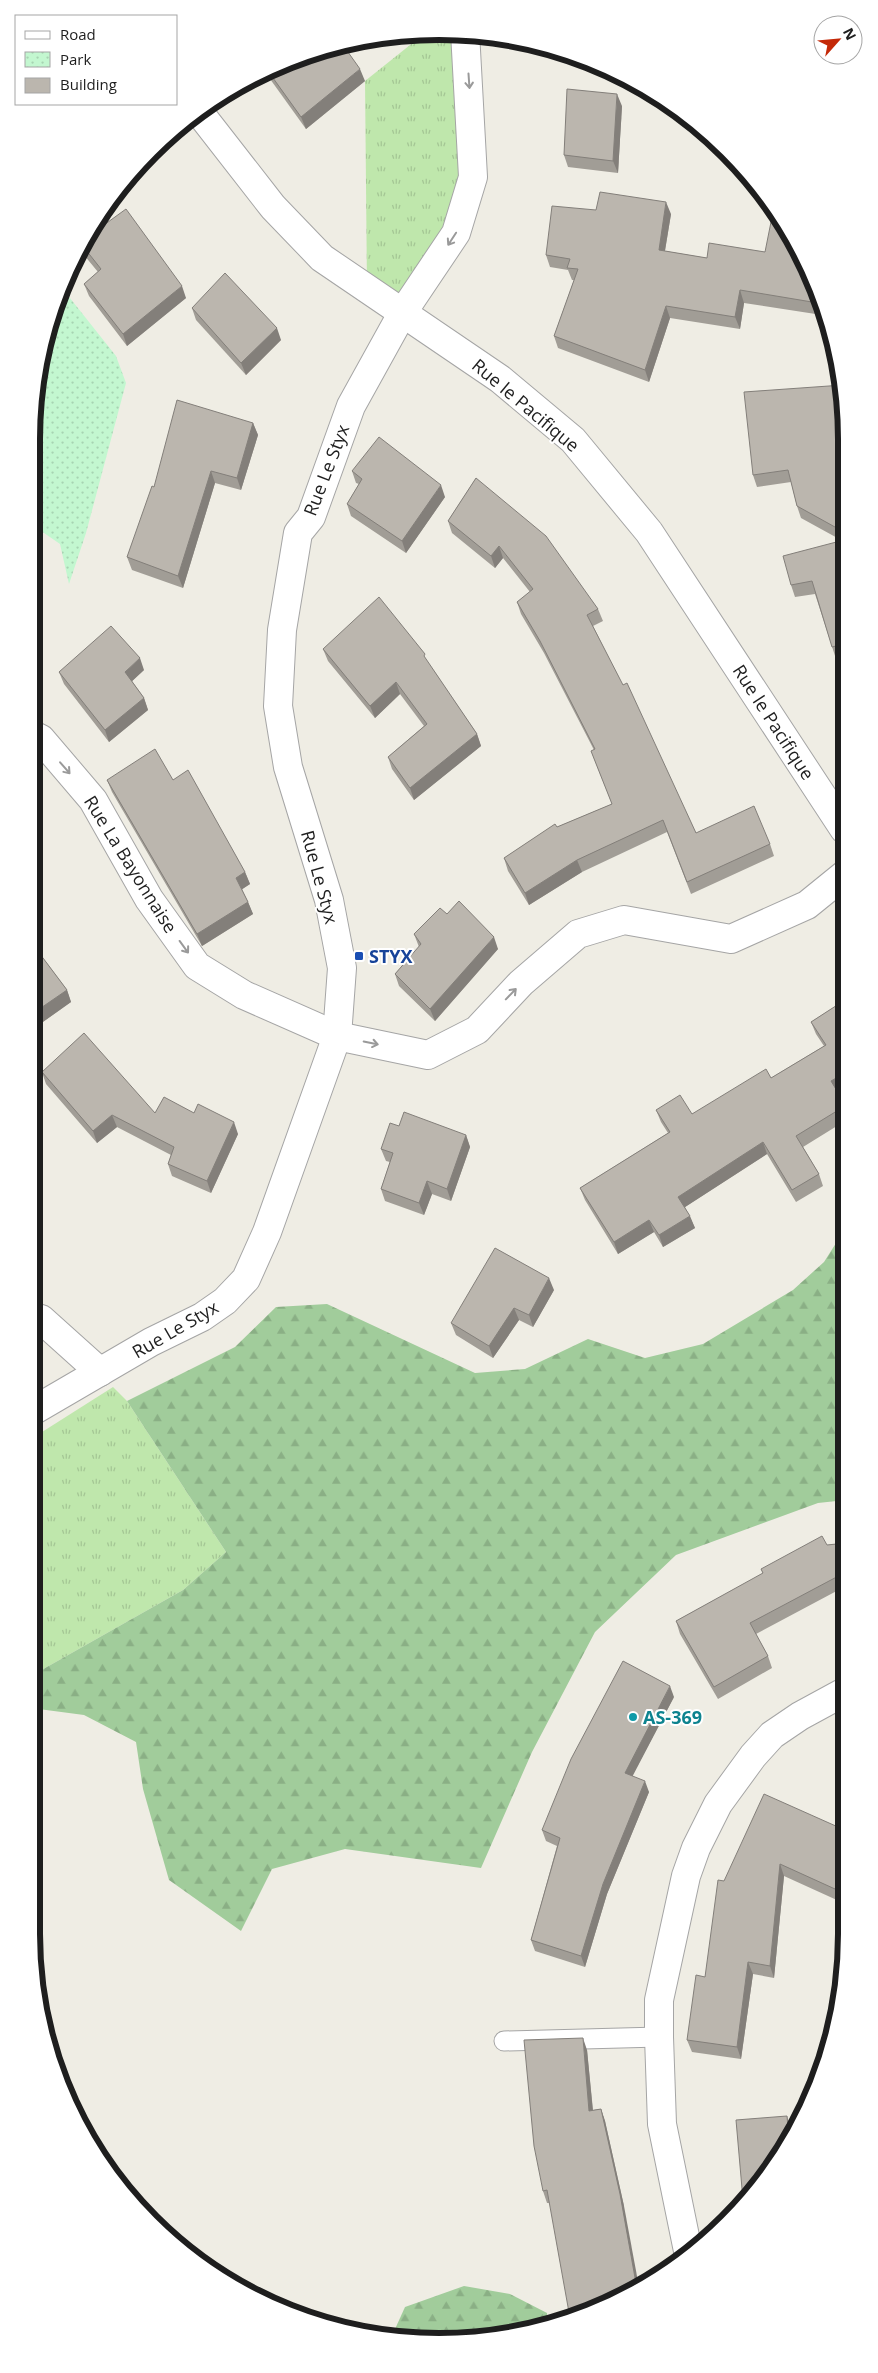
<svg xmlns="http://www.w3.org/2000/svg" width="878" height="2373" viewBox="0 0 878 2373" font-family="'Open Sans',sans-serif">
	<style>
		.grass { fill: url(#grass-tufts) }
		.forest { fill: url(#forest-firs) }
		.park { fill: url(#park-dots) }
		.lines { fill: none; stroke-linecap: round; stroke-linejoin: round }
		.lane-casing { stroke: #a5a5a5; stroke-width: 21 }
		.street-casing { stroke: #a5a5a5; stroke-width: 30 }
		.lane { stroke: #fff; stroke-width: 19 }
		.street { stroke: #fff; stroke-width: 28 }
		.wall { fill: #a19d96 }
		.shaded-wall { fill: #837f7a }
		.building { fill: #bbb6ae; stroke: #837f7a }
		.oneway { stroke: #9a9a9a }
		.transit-dot { fill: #1a4fb4; stroke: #fff; stroke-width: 2 }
		.culture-dot { fill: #0f9aa8; stroke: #fff; stroke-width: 2 }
		.labels { text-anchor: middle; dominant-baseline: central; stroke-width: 4; stroke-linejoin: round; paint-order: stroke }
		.street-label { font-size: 18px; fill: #1e1e1e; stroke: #fff }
		.transit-label { font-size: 18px; font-weight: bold; fill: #164399; stroke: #fff; text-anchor: start }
		.culture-label { font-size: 18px; font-weight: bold; fill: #0d838f; stroke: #fff; text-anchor: start }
		.rim { fill: none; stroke: #1e1e1e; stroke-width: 6 }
	</style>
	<defs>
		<pattern id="grass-tufts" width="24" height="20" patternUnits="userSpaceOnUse" patternTransform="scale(1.25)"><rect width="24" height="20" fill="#bfe7ac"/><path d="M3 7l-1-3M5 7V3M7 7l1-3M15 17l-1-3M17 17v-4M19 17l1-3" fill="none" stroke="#a4c694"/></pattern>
		<pattern id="forest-firs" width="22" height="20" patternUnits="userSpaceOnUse" patternTransform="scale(1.25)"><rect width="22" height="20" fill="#a1cc9b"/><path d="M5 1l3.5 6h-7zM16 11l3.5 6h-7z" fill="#8aaf85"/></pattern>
		<pattern id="park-dots" width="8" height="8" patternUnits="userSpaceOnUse" patternTransform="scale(1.25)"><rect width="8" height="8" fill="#c3f7d0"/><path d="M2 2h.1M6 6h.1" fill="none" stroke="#a7d3b2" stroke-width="1.8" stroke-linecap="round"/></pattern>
	</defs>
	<rect width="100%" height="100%" fill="#efede4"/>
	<!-- grass -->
	<g class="grass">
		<path d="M465,32L473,168L403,312L367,288L365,81L425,33Z"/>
		<path d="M113,1387L127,1401L226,1552L183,1590L31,1676V1439Z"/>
	</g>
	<!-- forest -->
	<g class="forest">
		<path d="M845,1229L846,1500L818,1503L676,1555L595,1632L532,1752L481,1868L345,1849L272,1869L241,1931L169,1880L143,1789L136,1742L84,1715L31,1708V1676L183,1590L226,1552L127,1401L235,1347L276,1307L327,1304L475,1373L525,1369L588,1339L645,1358L703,1344L793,1290L824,1262Z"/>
		<path d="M464,2286L510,2294L547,2313L548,2325L519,2334L391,2338L405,2307Z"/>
	</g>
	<!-- park -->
	<path class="park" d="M62,288L116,356L126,383L86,533L69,584L60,544L31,524V439L45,333Z"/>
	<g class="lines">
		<defs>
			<path id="lane" d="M504,2041L659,2037"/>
			<g id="street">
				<path d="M199,112L273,207L322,258L500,379L573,440L649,532L844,829"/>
				<path d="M31,734L41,739L93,800L149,899L197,966L244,995L337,1036L428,1055L477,1030L521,983L578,934L624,920L731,939L807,905L844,875"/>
				<path d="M31,1317L41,1319L100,1372"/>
				<path d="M31,1412L151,1342L202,1317L225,1301L246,1279L267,1232L337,1036L342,968L329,900L288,767L278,706L282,630L298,533L311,517L351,406L403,312L456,233L473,177L465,32"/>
				<path d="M688,2251L662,2124L659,2037V2000L686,1876L696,1848L718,1804L753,1756L772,1735L800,1716L846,1691"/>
			</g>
		</defs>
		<!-- lane casing -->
		<use href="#lane" class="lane-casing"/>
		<!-- street casing -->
		<use href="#street" class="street-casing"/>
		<!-- lane -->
		<use href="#lane" class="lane"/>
		<!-- street -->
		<use href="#street" class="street"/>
	</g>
	<!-- wall -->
	<g class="wall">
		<path d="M308,53L365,81L306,129L265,72Z"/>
		<path d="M622,106L618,173L568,167L564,155Z"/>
		<path d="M596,210L671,214L665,251L707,258L805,259L822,315L744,303L740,329L670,318L649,382L558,348L554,336L574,280H572L568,270L550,267L546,255Z"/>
		<path d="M86,238L186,298L127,346L89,296L84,284L98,272L84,255L81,246Z"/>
		<path d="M192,308L281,340L246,375L196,320Z"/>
		<path d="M843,385L844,657L836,659L815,594L795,597L791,585L841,540L801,518L797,506L791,482L757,487L753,475Z"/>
		<path d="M253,423L258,435L241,490L215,483L183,588L132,570L127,557L154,487Z"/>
		<path d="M352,471L445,497L406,553L351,516L347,504L359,484L356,483Z"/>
		<path d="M476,478L598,609L603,621L593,626L696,833L770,844L774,856L691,894L667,832L582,872L529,905L508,871L504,858L557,827L612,804L591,751L594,750L544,653L521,614L517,602L530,592L503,558L495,568L452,533L448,521Z"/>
		<path d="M323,649L429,664L477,734L481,746L414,800L392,769L388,757L424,726L400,694L375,718L328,661Z"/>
		<path d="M144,670L132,681L144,698L148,710L109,742L64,684L59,672Z"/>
		<path d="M107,780H173L245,872L250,884L242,889L248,902L253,914L202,946L112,792Z"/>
		<path d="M447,914L498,949L435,1021L399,986L395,974L419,947L414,934Z"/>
		<path d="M31,942L67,990L71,1002L40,1024L31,1013Z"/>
		<path d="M845,1000V1088L838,1092L845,1104V1121L803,1147L819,1174L823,1186L796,1202L767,1154L685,1207L695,1228L663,1247L654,1232L618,1254L585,1200L580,1188L668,1133L661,1122L656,1110L692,1114L771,1078L824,1046L816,1034L811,1022Z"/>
		<path d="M42,1072L155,1113H194L238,1134L211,1193L172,1176L168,1164L171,1155L117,1127L97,1143L46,1084Z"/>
		<path d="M399,1126L466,1135L470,1147L451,1201L432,1194L424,1215L385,1201L381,1189L390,1162L386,1161L381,1149Z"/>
		<path d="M554,1290L533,1327L519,1320L493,1358L456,1335L451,1323Z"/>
		<path d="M846,1543V1586L756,1634L768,1656L772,1668L718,1699L680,1634L676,1621L763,1574L761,1569L827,1545Z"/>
		<path d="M674,1697L632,1776L649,1792L607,1894L585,1967L535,1951L531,1940L557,1846L546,1841L542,1830Z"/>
		<path d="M847,1831V1885L839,1901L784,1876L774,1978L753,1974L741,2059L692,2052L687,2040L705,1977L724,1881Z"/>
		<path d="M587,2050L593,2110L601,2109L605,2121L624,2206L547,2203L543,2191Z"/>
	</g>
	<!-- shaded-wall -->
	<g class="shaded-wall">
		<path d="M360,69L365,81L306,129L301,117Z"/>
		<path d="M617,94L622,106L618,173L613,161Z"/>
		<path d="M143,161L145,167L121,185Z"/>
		<path d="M666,202L671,214L663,262L659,250Z"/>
		<path d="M182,286L186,298L127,346L123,334Z"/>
		<path d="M740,290L744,303L740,329L735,317Z"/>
		<path d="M666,306L670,318L649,382L645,370Z"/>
		<path d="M277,328L281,340L246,375L241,363Z"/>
		<path d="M253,423L258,435L241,490L237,478Z"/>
		<path d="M211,471L215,483L183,588L178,576Z"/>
		<path d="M441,485L445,497L406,553L402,541Z"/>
		<path d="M499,546L503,558L495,568L491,556Z"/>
		<path d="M140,658L144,670L129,684L125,672Z"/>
		<path d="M396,682L400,694L375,718L370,706Z"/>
		<path d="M144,698L148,710L109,742L105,730Z"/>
		<path d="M477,734L481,746L414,800L410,788Z"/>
		<path d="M35,859L39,871L31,878V862Z"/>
		<path d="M577,860L582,872L529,905L525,893Z"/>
		<path d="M245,872L250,884L241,890L236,878Z"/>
		<path d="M248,902L253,914L202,946L197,934Z"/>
		<path d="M494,937L498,949L435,1021L430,1009Z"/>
		<path d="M67,990L71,1002L40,1024L35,1012Z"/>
		<path d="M845,1073V1088L836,1094L831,1081Z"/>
		<path d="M112,1115L117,1127L97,1143L93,1131Z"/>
		<path d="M234,1122L238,1134L211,1193L207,1181Z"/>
		<path d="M466,1135L470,1147L451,1201L447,1189Z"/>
		<path d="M763,1142L767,1154L682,1209L678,1197Z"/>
		<path d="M427,1181L432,1194L424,1215L419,1203Z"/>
		<path d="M690,1216L695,1228L663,1247L659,1235Z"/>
		<path d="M649,1220L654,1232L618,1254L614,1242Z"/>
		<path d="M549,1278L554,1290L533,1327L529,1315Z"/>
		<path d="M514,1308L519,1320L493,1358L489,1346Z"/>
		<path d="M670,1686L674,1697L629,1783L625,1773Z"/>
		<path d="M645,1781L649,1792L607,1894L585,1967L581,1956L603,1884Z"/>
		<path d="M847,1863V1885L839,1901L835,1889Z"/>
		<path d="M780,1864L784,1876L774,1978L770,1966Z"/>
		<path d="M748,1962L753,1974L741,2059L737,2047Z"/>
		<path d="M583,2038L587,2050L594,2123L589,2111Z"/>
		<path d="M601,2109L605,2121L624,2206L639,2287L637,2289Z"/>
		<path d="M787,2116L791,2128L792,2135L789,2140Z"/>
	</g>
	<!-- building -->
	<g class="building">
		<path d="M343,45L360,69L301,117L268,71L308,53Z"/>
		<path d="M567,89L617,94L613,161L564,155Z"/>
		<path d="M600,192L666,202L659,250L707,258L709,243L765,252L773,212L805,259L818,303L740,290L735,317L666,306L645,370L554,336L578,269L567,268L570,259L546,255L552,206L596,210Z"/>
		<path d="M126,209L182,286L123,334L84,284L101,269L82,245L86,238Z"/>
		<path d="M225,273L277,328L241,363L192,308Z"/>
		<path d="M843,385V386L844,532L797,506L788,470L753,475L744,392Z"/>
		<path d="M177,400L253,423L237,478L211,471L178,576L127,557L152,486L154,487Z"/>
		<path d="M379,437L441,485L402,541L347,504L362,479L352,471Z"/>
		<path d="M476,478L546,536L598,609L587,615L623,685L627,683L696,833L754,806L770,844L687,882L663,820L577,860L525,893L504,858L555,824L557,827L612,804L591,751L595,749L540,641L517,602L533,589L499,546L491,556L448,521Z"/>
		<path d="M844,540V644L832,647L812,581L791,585L783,556Z"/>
		<path d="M379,597L425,654L424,656L477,734L410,788L388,757L427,724L396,682L370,706L323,649Z"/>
		<path d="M111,626L140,658L125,672L144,698L105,730L59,672Z"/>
		<path d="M155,749L173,780L188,770L245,872L236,878L248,902L197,934L107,780Z"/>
		<path d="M31,855L35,859L31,862Z"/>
		<path d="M459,901L494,937L430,1009L395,974L421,944L414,934L440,908L447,914Z"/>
		<path d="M31,942L67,990L35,1012L31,1007Z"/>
		<path d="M845,1000V1073L831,1081L845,1104V1106L796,1136L819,1174L792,1190L763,1142L678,1197L690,1216L659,1235L649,1220L614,1242L580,1188L670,1132L656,1110L680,1095L692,1114L766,1069L771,1078L826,1045L811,1022Z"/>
		<path d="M84,1033L155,1113L164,1097L194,1113L198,1104L234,1122L207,1181L168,1164L174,1147L112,1115L93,1131L42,1072Z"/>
		<path d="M404,1112L466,1135L447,1189L427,1181L419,1203L381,1189L393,1153L381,1149L390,1123L399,1126Z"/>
		<path d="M495,1248L549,1278L529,1315L514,1308L489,1346L451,1323Z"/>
		<path d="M822,1536L827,1545L846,1543V1572L750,1623L768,1656L714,1687L676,1621L763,1573L761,1569Z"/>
		<path d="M623,1661L670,1686L625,1773L645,1781L603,1884L581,1956L531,1940L560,1838L542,1830L571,1759Z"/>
		<path d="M764,1794L847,1831V1863L835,1889L780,1864L770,1966L748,1962L737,2047L687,2040L696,1975L705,1977L718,1880L724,1881Z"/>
		<path d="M583,2038L589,2111L601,2109L620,2194L637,2289L595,2311L570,2318L547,2190L543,2191L534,2146L524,2040Z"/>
		<path d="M787,2116L789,2140L763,2182L743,2200L736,2120Z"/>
	</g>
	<!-- one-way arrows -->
	<defs><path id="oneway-shaft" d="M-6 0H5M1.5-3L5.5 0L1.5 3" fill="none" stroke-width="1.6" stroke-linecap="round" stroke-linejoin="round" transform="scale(1.25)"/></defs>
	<g class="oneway">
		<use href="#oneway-shaft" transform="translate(469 81) rotate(86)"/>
		<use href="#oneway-shaft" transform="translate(452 239) rotate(123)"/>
		<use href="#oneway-shaft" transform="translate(65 768) rotate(49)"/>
		<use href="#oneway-shaft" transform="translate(184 947) rotate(54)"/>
		<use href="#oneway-shaft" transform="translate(511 994) rotate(-46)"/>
		<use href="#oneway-shaft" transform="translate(371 1043) rotate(12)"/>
	</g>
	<!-- markers -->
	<rect class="transit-dot" x="354" y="951" width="10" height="10" rx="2.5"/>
	<circle class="culture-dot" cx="633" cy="1717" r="5"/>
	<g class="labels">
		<!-- street labels -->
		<g class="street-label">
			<text transform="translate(526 405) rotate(40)">Rue le Pacifique</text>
			<text transform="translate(326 470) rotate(-69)">Rue Le Styx</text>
			<text transform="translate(774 722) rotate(57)">Rue le Pacifique</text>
			<text transform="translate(131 864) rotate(58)">Rue La Bayonnaise</text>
			<text transform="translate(320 877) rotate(75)">Rue Le Styx</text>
			<text transform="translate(175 1329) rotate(-30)">Rue Le Styx</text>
		</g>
		<!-- transit labels -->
		<g class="transit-label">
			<text x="369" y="956">STYX</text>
		</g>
		<!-- culture labels -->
		<g class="culture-label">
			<text x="643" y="1717">AS-369</text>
		</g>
	</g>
	<!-- crop -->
	<path d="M0 0H878V2373H0ZM439 40H439A399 399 0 0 1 838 439V1934A399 399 0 0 1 439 2333H439A399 399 0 0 1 40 1934V439A399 399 0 0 1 439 40Z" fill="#fff" fill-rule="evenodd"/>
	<path class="rim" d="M439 40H439A399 399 0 0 1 838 439V1934A399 399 0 0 1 439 2333H439A399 399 0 0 1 40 1934V439A399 399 0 0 1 439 40Z"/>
	<!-- legend -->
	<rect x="15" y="15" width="162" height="90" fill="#ffffff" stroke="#a5a5a5"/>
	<rect x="25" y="31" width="25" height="8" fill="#ffffff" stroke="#a5a5a5"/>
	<text x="60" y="40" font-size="15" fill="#1e1e1e">Road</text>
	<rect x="25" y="52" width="25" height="15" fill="url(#park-dots)" stroke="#a5a5a5"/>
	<text x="60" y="65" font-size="15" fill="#1e1e1e">Park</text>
	<rect x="25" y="78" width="25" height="15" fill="#bbb6ae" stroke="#a5a5a5"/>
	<text x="60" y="90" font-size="15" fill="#1e1e1e">Building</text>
	<!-- north arrow -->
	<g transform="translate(838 40) rotate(63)"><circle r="24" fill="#ffffff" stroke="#a5a5a5"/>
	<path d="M0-4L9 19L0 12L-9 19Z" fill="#c42908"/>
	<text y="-8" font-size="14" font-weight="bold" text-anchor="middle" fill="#1e1e1e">N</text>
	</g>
</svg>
